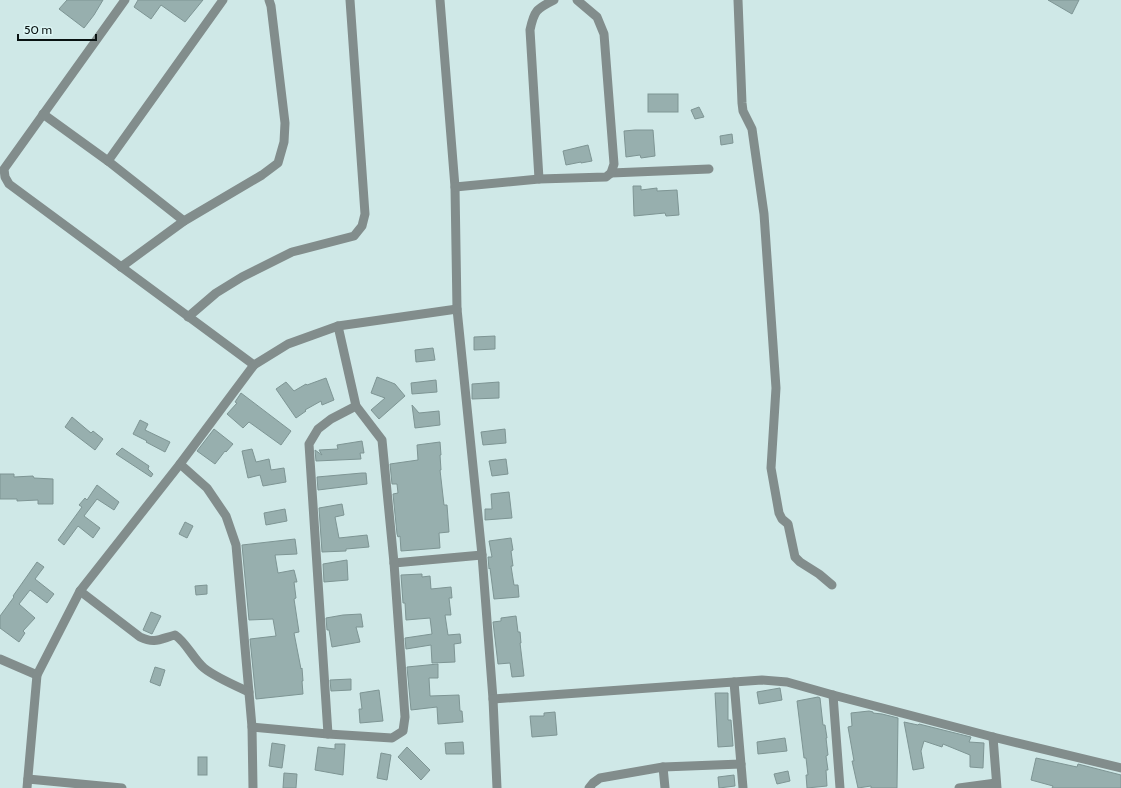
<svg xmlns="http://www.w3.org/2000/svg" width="1121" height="788" viewBox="0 0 1121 788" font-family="Cabin,sans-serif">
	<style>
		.building { fill: #97afae; stroke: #7e9594 }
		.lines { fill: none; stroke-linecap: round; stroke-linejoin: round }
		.minor { stroke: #828d8c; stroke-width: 9 }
	</style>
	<rect width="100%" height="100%" fill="#cfe8e7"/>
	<!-- building -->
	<g class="building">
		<path d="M67,0H103L94,15L84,28L59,9Z"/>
		<path d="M138,0H203L185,22L161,5L151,19L134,7Z"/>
		<path d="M1048,0H1079L1072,14Z"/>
		<rect x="648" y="94" width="30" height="18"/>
		<path d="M699,107L704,117L695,119L691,110Z"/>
		<path d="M635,130H653L655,156L641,158L640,155L626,157L624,131Z"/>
		<path d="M732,134L733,143L721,145L720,136Z"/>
		<path d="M588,145L592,161L581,163V162L566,165L563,151Z"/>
		<path d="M633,186H641V190L657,188V191L677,190L679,215L666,216L665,213L634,216Z"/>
		<path d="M495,336V349L474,350V337Z"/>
		<path d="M433,348L435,360L416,362L415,350Z"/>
		<path d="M377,377L395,384L405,396L379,419L371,410L385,398L371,393Z"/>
		<path d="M326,378L334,400L322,405L321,401L305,410L306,411L296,418L276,389L286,382L294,391L306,384L307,385Z"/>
		<path d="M436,380L437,392L412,394L411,383Z"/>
		<path d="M499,382V398L472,399V384Z"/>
		<path d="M241,393L291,431L281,445L249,422L243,428L227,414L237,403L235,402Z"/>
		<path d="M412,405L419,413L439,411L440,425L415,428Z"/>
		<path d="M72,417L91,433L93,431L103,439L95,450L65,427Z"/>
		<path d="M140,420L148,424L145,430L170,442L165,452L146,442L147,441L133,434Z"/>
		<path d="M214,429L233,444L226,452L225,451L215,464L197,451Z"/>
		<path d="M505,429L506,443L483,445L481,432Z"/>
		<path d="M362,441L364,453H360L361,459L316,461L315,450L322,455L319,450L338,449L337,445Z"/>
		<path d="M440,442L441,455H440L441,470H440L444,505H447L449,532L439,533L440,548L401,551L400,536L398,537L397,534L393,494L398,493L397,484H392L390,464L418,460L417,445Z"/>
		<path d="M122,448L149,466L148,469L153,474L151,477L116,454Z"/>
		<path d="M252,449L256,462L269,459L271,470L284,468L286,482L263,486L260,475L248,478L242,451Z"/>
		<path d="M506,459L508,474L492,476L489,461Z"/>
		<path d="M362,473H366L367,484L318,490L317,477Z"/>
		<path d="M0,474H14V477L33,476L34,478L53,479V504H38V500L17,501V499H0Z"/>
		<path d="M97,485L119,502L114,510L97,499L84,516L100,528L93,538L78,526L64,545L58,540L82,507L79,505L85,498L87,500Z"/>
		<path d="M509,492L512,518L485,520V509H492L491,494Z"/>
		<path d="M342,504L344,515L335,517L339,538L367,535L369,547L346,549V551L322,552L319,508Z"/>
		<path d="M285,509L287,521L266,525L264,513Z"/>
		<path d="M185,522L193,526L187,538L179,534Z"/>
		<path d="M511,538L513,550L511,551L513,566H511L514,585H518L519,597L494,599L490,568L489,569L488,557H492L489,541Z"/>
		<path d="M295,539L297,554L275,555L278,573L294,570L297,582H294L296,598L294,599L299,632L294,633L301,669L302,668L303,681H302L303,694L256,699L250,639L276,636L273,619L249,620L242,545Z"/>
		<path d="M347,560L348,580L324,582L323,564Z"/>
		<path d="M37,562L44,567L35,579L54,594L47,603L30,590L19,604L35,618L23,631L25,633L19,642L0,628V616L14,597L13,596Z"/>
		<path d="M422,574V577L430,576L431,589L451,587L452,598H449L451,615H445L448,635L460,634L461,643L454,644L455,662L432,663L431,645L406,649L405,638L432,634L430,618L406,620L405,603H403L401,575Z"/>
		<path d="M207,585V594L196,595L195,586Z"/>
		<path d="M151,612L161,616L152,634L143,630Z"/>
		<path d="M361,614L363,627H356L360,642L332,647L329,630H327L326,618L343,615Z"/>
		<path d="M516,616L518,632H520L521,643H520L524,676L512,677L510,663L498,664L493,622L501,621V618Z"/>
		<path d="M438,664V678H429L430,696L459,695L460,711H462L463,722L438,724L437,707L411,710L407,667Z"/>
		<path d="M155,667L165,670L160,686L150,682Z"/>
		<path d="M351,679V690L331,691L330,680Z"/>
		<path d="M780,688L782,700L759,704L757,692Z"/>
		<path d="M379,690L383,721L360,723L359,709H362L360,693Z"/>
		<path d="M715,693H728V720H731L733,746L718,747Z"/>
		<path d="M818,697L820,698L823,725H825L827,738H826L828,755L826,756L828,770H826L827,786L807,788L806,775H808L806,758H804L797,701Z"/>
		<path d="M869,711L873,712V713L882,714L898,718L897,788H871V786L858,788L852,761H854L848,727L852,726L851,713Z"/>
		<path d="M555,712L557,735L532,737L530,716H544V713Z"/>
		<path d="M904,722L918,725L919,724L971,737L969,742L984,743L983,768L970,767V755L943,744L942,747L924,741L921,751L924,768L913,770Z"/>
		<path d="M785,738L787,751L758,754L757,742Z"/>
		<path d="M463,742L464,754H446L445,743Z"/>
		<path d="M272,743L285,745L282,768L269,766Z"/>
		<path d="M335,744H345L343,775L315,770L318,747L335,749Z"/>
		<path d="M407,747L430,770L421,780L398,757Z"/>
		<path d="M381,753L391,755L387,780L377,778Z"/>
		<rect x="198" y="757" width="9" height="18"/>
		<path d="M1036,758L1077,767L1078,764L1121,775V788H1052L1053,786L1031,780Z"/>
		<path d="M788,771L790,781L777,784L774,774Z"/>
		<path d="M284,773L297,774L296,788H283Z"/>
		<path d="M734,775L735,786L719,788L718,777Z"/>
	</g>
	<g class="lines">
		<!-- minor -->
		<g class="minor">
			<path d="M125,0L4,169L5,177L9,184L254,365"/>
			<path d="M440,0L455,187L457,309L482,555L493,699L497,788"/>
			<path d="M738,0L742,103L743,111L752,129L764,214L776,388L771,468L779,513L782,519L788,524L795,557L800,562L819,574L832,585"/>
			<path d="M43,114L108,161L184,221"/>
			<path d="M108,161L223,0"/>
			<path d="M611,173L709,169"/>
			<path d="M539,179L530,30C534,11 536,9 554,0"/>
			<path d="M455,187L539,179L606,177L611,173L614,164L604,34L597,17L577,0"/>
			<path d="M121,267L184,221L262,175L278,163L284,142L285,123L271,6L269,0"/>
			<path d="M188,317L216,293L242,277L292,252L354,236L362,226L365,214L350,0"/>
			<path d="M180,464L207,488L226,516L236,545L252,727L253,788"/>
			<path d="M394,563L482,555"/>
			<path d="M80,591L140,637C155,644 160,639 175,635C186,642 194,660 204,668C215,677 236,686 249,692"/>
			<path d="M0,659L37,675"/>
			<path d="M734,682L743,788"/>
			<path d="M833,695L840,788"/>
			<path d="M493,699L762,680L787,682L833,695L993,737L1121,768"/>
			<path d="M252,727L328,734L392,738L403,731L405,717L394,563L382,440L356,406L338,326"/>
			<path d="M328,734L309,444L318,429L331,419L356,406"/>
			<path d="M993,737L997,788"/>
			<path d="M663,767L665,788"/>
			<path d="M28,779L122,788"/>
			<path d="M27,788L37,675L80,591L180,464L254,365L288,344L338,326L457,309"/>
			<path d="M589,788L593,783L600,778L663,767L741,764"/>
			<path d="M959,788L996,783"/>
		</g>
	</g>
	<!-- scale -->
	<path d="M18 34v6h78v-6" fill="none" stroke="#091212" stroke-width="2"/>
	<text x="24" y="34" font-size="12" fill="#091212" stroke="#dcf5f4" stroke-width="3" paint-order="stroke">50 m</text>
</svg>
